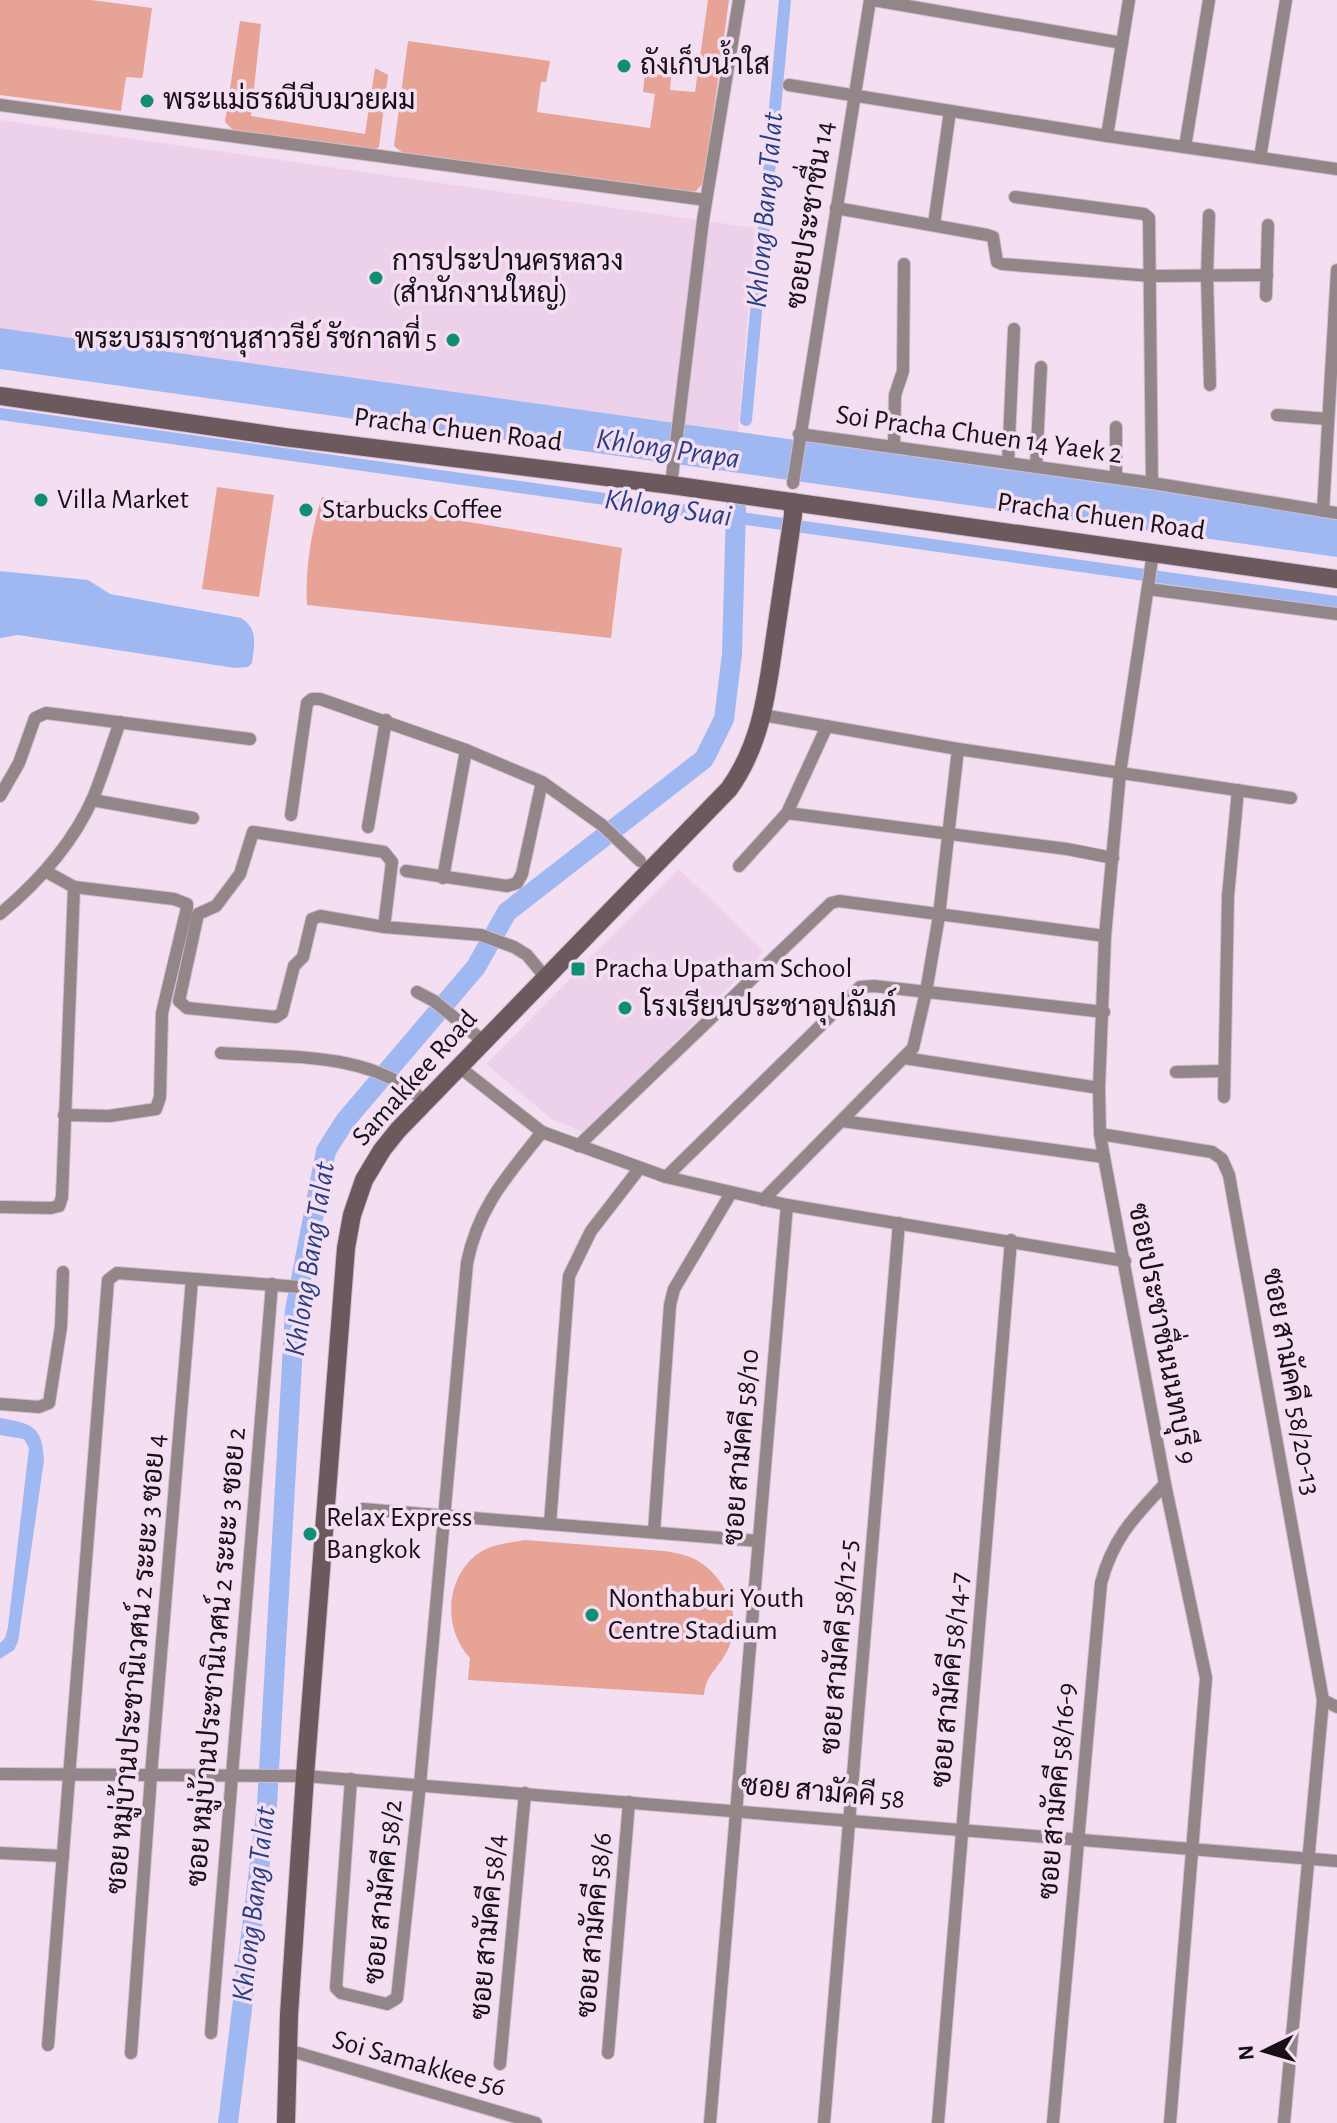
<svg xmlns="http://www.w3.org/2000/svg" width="1337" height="2123" viewBox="0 0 1337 2123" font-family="'Alegreya Sans',Sarabun,sans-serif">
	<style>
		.built { fill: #edd1eb }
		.green { fill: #e6a396 }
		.water { fill: #9fb8f2 }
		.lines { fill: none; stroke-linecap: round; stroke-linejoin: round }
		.canal { stroke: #9fb8f2; stroke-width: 12 }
		.river { stroke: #9fb8f2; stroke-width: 20 }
		.minor-casing { stroke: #d1bdcf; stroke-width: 14 }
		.secondary-casing { stroke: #d1bdcf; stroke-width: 20 }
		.minor { stroke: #938689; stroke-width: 12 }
		.secondary { stroke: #6b595e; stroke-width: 18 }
		.poi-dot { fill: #0f8e74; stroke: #f4def2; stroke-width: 3 }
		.labels { text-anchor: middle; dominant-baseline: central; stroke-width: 7; stroke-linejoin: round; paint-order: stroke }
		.poi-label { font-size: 28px; fill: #171016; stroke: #f4def2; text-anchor: start }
		.street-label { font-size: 28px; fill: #171016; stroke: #f4def2 }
		.water-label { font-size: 30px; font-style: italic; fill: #273f82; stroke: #f4def2 }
	</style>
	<rect width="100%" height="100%" fill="#f4def2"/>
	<!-- built -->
	<g class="built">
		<path d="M0,120L755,228L738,432L0,328Z"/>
		<path d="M679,869L764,951L586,1133L553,1120L486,1064Z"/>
	</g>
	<!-- green -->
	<g class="green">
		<path d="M0,0H91L152,8L143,74L142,78L126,77L121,111L0,95Z"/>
		<path d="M708,0H729L704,182L696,191H680L404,154L394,146L408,41L550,61L546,82H541L537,112L650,128L655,94L643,92L645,72L671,77L670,90L695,92Z"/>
		<path d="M240,21L261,24L251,116L365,134L375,68L388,75L379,147L374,150L234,131L225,122Z"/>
		<path d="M217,487L274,495L259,597L202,589Z"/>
		<path d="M322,497L622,548L611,638L307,605C305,570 311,531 322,497Z"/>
		<path d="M525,1540L664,1551C678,1553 693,1556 704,1565C729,1584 741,1618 729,1647C720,1668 706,1673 704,1695L468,1680L470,1658C443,1629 445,1580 476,1555C490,1544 508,1543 525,1540Z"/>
	</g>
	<!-- water -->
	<g class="water">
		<path d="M0,328L1337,516V557L0,369Z"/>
		<path d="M0,571L88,580L110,594L241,618C259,629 254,645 252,663L248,667L235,668L18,635L0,638Z"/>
		<path d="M0,1418C32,1424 42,1425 44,1460L18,1642L14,1650L0,1659V1643L5,1638L8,1627L29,1448L24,1439L0,1435Z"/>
	</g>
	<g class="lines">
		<!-- canal -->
		<g class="canal">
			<path d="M0,414L1337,602"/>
			<path d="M746,420L785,0"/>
		</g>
		<!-- river -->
		<path class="river" d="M228,2123L267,1805L295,1310L326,1151L345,1121L476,967L507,912L704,759L724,719L732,654L736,508"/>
		<defs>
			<g id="minor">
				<path d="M873,0L1122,43"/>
				<path d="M789,85L1107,136L1337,169"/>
				<path d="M0,105L706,200"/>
				<path d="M1107,136L1129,0"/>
				<path d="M1185,147L1209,0"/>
				<path d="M1260,158L1286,0"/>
				<path d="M1015,197L1144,214L1149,218L1152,483"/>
				<path d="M836,208L987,235L993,237L997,262L1002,264L1151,276L1267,275"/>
				<path d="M1209,215L1207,276L1210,385"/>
				<path d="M934,224L950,111"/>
				<path d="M1266,296L1268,225"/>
				<path d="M1277,415L1328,419"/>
				<path d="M1116,427V478"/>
				<path d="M799,434L1152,483L1337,513"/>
				<path d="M894,447L895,395L903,371L904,264"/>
				<path d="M1008,463L1014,329"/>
				<path d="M1036,467L1041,367"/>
				<path d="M793,483L870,0"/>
				<path d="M671,485L703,220L739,0"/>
				<path d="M1323,511L1337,270"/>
				<path d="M1153,553L1120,773L1105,936L1099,1088L1100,1134L1104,1157L1165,1484L1206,1678L1170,2123"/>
				<path d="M1148,589L1337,614"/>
				<path d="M762,715L958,749L1291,798"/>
				<path d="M0,796L19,763L35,718L46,713L250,739"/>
				<path d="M92,800L193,818"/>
				<path d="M787,813L1067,849L1113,858"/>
				<path d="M291,815L307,703L312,699H320L466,750L542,782L602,825L640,861"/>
				<path d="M368,827L386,720"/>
				<path d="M739,866L787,813L827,726"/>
				<path d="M45,871L74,887L174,899L187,904V908L162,1013L160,1097L156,1109L109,1116L64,1115"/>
				<path d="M406,871L507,886L517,883L522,874L542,782"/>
				<path d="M443,878L466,750"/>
				<path d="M0,914C37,883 73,843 93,798C103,774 111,747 120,722"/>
				<path d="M384,927L392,862L384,852L253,832L240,874L216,906L198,914L179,1001L187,1008L276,1017L282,1013L294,966L303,957L312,919L320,916L384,927L481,935L514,947L527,955L546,978"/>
				<path d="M417,992L434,1001L483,1041"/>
				<path d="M221,1053C289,1058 373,1051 425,1102"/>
				<path d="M904,1058L1099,1088"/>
				<path d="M458,1066L542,1132L666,1177L787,1205L1125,1261"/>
				<path d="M1176,1072L1224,1071"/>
				<path d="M1224,1097L1228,896L1238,790"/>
				<path d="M842,1121L1104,1157"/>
				<path d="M1100,1134L1212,1152L1222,1159L1229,1175L1323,1700L1284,2123"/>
				<path d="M578,1146L831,903L839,901L1105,936"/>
				<path d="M666,1177L860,987L874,986L1104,1012"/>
				<path d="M763,1200L913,1048L926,992L939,916L958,749"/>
				<path d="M0,1207L51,1208L59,1206L62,1197L74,887"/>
				<path d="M0,1404L39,1407L49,1403L61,1327L63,1272"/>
				<path d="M363,1509L758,1541"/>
				<path d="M550,1524L569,1276L591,1231L639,1169"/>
				<path d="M654,1532L670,1305L674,1289L731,1193"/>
				<path d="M1323,1700L1337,1707"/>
				<path d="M0,1774L305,1776L1337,1861"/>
				<path d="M351,1779L336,1988L341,1993L387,2004L397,1998L420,1784L467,1263C478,1207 508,1175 542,1132"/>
				<path d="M0,1853L63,1856"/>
				<path d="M211,2033L272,1284"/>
				<path d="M48,2045L108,1280L117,1273L313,1288"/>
				<path d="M288,2050L536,2123"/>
				<path d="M131,2053L151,1775L192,1279"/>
				<path d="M608,2053L629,1802"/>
				<path d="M500,2064L525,1793"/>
				<path d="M710,2123L787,1205"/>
				<path d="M824,2123L899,1223"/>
				<path d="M938,2123L1011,1240"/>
				<path d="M1053,2123L1101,1583C1113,1538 1134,1517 1165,1484"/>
			</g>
			<g id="secondary">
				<path d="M0,396L284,437L671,485L1337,579"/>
				<path d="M286,2123L289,2015L305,1776L346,1248L352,1215L364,1180L382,1150L398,1130L729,789C762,743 767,691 775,637C781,597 787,556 793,515V502"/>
			</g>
		</defs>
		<!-- minor casing -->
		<use href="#minor" class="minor-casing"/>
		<!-- secondary casing -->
		<use href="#secondary" class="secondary-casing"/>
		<!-- minor -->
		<use href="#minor" class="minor"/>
		<!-- secondary -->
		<use href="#secondary" class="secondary"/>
	</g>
	<!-- markers -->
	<g class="poi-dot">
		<circle cx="624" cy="66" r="8"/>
		<circle cx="147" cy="101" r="8"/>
		<circle cx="376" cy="278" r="8"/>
		<circle cx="453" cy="340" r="8"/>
		<circle cx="41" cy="500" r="8"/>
		<circle cx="306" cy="510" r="8"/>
		<rect x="570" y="961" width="16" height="16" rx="4"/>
		<circle cx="625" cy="1008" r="8"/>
		<circle cx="310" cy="1534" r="8"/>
		<circle cx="592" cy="1615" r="8"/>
	</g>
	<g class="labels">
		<!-- poi labels -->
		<g class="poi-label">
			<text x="640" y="66">ถังเก็บน้ำใส</text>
			<text x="163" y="101">พระแม่ธรณีบีบมวยผม</text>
			<text x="392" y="262">การประปานครหลวง<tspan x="392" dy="32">(สำนักงานใหญ่)</tspan></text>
			<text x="437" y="340" text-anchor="end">พระบรมราชานุสาวรีย์ รัชกาลที่ 5</text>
			<text x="57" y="500">Villa Market</text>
			<text x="322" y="510">Starbucks Coffee</text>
			<text x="594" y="969">Pracha Upatham School</text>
			<text x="641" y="1008">โรงเรียนประชาอุปถัมภ์</text>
			<text x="326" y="1518">Relax Express<tspan x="326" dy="32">Bangkok</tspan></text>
			<text x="608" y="1599">Nonthaburi Youth<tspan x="608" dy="32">Centre Stadium</tspan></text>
		</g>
		<!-- street labels -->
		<g class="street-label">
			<text transform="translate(811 215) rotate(-81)">ซอยประชาชื่น 14</text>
			<text transform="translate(458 430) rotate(7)">Pracha Chuen Road</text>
			<text transform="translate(979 435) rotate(8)">Soi Pracha Chuen 14 Yaek 2</text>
			<text transform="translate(1101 517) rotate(8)">Pracha Chuen Road</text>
			<text transform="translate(415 1078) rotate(-48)">Samakkee Road</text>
			<text transform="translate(1162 1334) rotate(79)">ซอยประชาชื่นนนทบุรี 9</text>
			<text transform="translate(1291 1382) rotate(80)">ซอย สามัคคี 58/20-13</text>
			<text transform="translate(742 1447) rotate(-85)">ซอย สามัคคี 58/10</text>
			<text transform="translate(840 1647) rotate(-85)">ซอย สามัคคี 58/12-5</text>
			<text transform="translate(217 1657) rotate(-85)">ซอย หมู่บ้านประชานิเวศน์ 2 ระยะ 3 ซอย 2</text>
			<text transform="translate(137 1664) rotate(-85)">ซอย หมู่บ้านประชานิเวศน์ 2 ระยะ 3 ซอย 4</text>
			<text transform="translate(951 1680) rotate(-85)">ซอย สามัคคี 58/14-7</text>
			<text transform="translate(1058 1791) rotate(-85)">ซอย สามัคคี 58/16-9</text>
			<text transform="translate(823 1793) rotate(5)">ซอย สามัคคี 58</text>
			<text transform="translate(384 1892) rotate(-84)">ซอย สามัคคี 58/2</text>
			<text transform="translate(595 1925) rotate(-85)">ซอย สามัคคี 58/6</text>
			<text transform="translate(489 1927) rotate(-85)">ซอย สามัคคี 58/4</text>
			<text transform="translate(419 2064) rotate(16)">Soi Samakkee 56</text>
		</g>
		<!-- water labels -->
		<g class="water-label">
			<text transform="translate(765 210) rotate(-85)">Khlong Bang Talat</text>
			<text transform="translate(668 449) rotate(8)">Khlong Prapa</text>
			<text transform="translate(668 508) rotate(8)">Khlong Suai</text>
			<text transform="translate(310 1259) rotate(-81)">Khlong Bang Talat</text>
			<text transform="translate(254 1904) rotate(-83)">Khlong Bang Talat</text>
		</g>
	</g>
	<!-- north arrow -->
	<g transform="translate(1265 2051) rotate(265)" stroke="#f4def2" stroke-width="6" paint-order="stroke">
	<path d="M0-6L14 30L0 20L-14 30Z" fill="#171016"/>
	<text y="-12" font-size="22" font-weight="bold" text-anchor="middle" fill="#171016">N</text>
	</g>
</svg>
